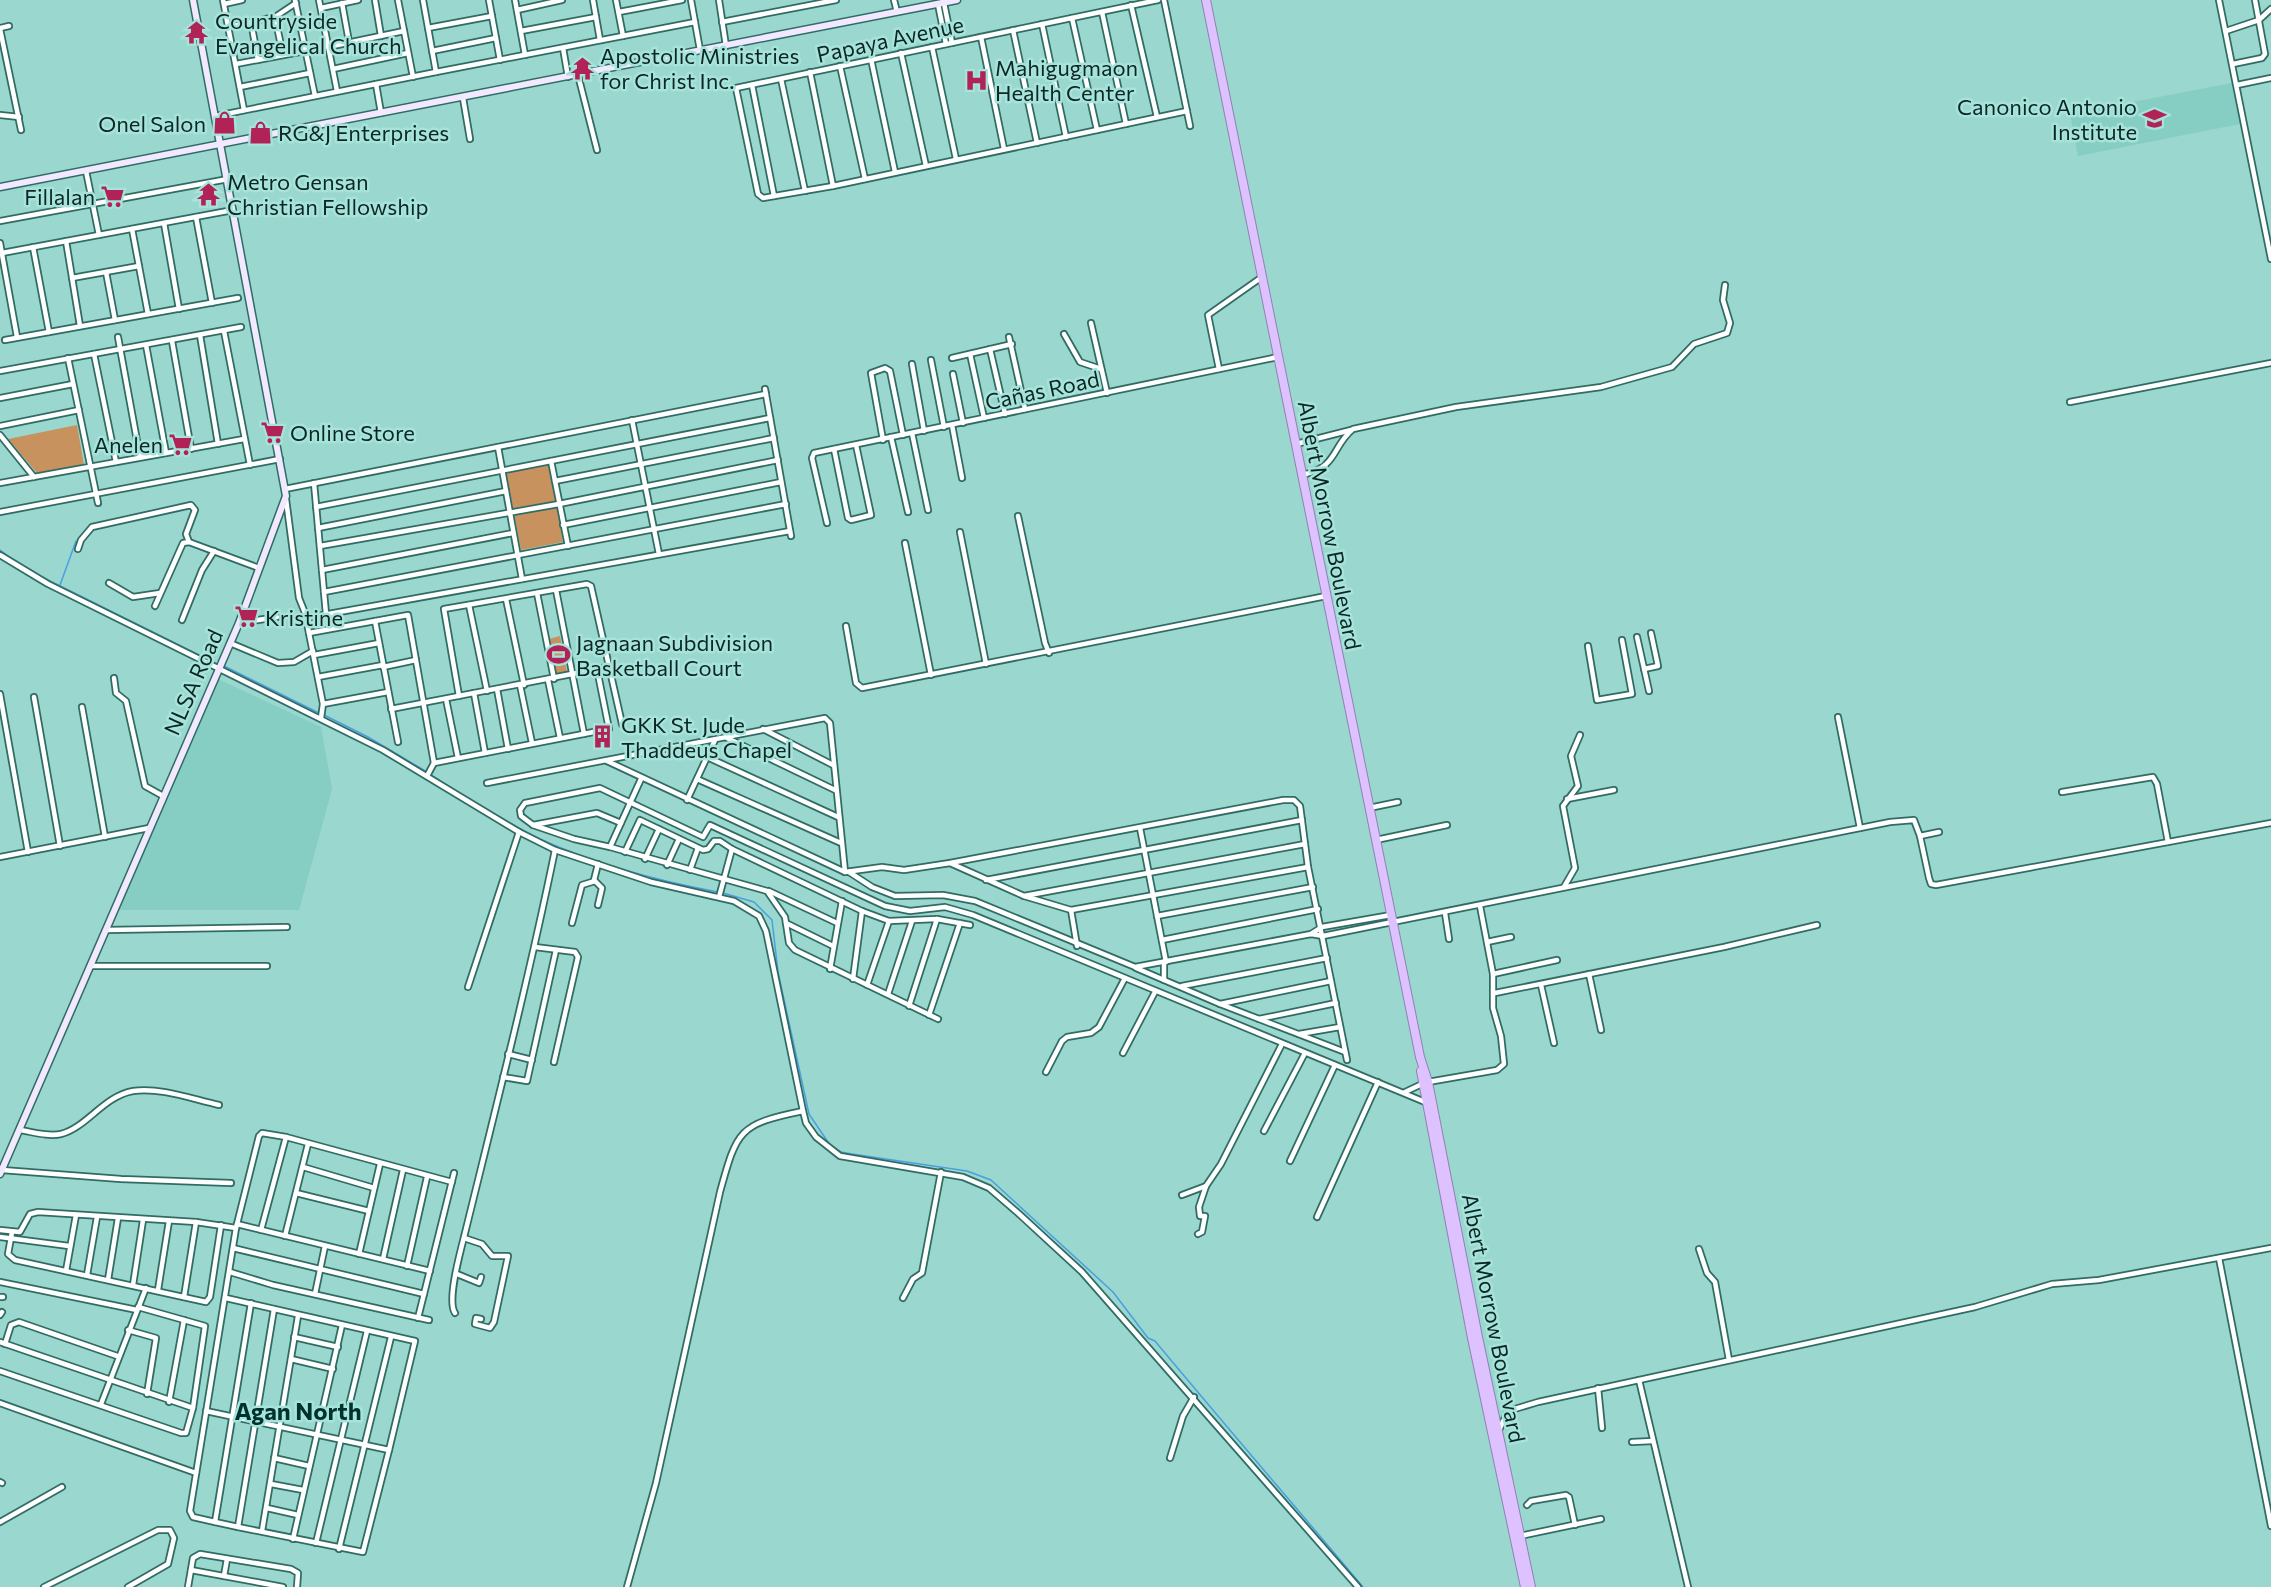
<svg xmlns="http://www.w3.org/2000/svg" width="2271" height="1587" viewBox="0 0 2271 1587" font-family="Commissioner,sans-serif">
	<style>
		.built { fill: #86cdc3 }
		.green { fill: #c7925e }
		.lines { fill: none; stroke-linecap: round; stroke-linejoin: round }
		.stream { stroke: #4a9fe1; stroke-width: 1.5 }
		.minor-casing { stroke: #306c64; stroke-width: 8 }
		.secondary-casing { stroke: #306c64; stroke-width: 9 }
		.trunk-casing { stroke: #8f82b2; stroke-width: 10 }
		.minor { stroke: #fff; stroke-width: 4.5 }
		.secondary { stroke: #f2e8ff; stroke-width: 6 }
		.trunk { stroke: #dec2ff; stroke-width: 8 }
		.labels { text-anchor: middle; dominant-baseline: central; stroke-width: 5; stroke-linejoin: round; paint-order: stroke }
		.poi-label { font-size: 22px; fill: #0d2623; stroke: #a6e4db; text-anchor: start }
		.street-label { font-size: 22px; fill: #0d2623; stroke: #a6e4db }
		.neighbourhood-label { font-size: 24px; font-weight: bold; fill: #00322d; stroke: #a6e4db }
	</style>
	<rect width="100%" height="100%" fill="#9ad7ce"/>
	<!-- built -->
	<g class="built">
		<path d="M2232,83L2240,124L2078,156L2070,114Z"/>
		<path d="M216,678L321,727L332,789L299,910H116Z"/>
	</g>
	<!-- green -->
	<g class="green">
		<path d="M77,425L84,465L37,473L8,439Z"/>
		<path d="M549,464L563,542L521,550L506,472Z"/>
		<path d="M560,636L567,672L556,674L549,639Z"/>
	</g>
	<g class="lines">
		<!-- stream -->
		<g class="stream">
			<path d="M0,550L16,562"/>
			<path d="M30,571L219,665"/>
			<path d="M60,585L76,541"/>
			<path d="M224,666L319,713"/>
			<path d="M324,715L368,737L427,772"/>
			<path d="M431,775L460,794"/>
			<path d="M469,799C493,813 517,828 542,840C598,865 658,881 718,892"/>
			<path d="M723,893L754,902L772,920L778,972L809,1114L830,1145L841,1152L852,1154L967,1171L991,1180L1113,1292L1148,1338L1155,1341C1224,1424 1294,1505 1363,1587"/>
		</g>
		<defs>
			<g id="minor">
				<path d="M223,0L244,110"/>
				<path d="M295,0L315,96"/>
				<path d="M319,0L337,91"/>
				<path d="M375,0L381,36"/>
				<path d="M398,0L413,77"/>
				<path d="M489,0L500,60"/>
				<path d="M515,0L525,55"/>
				<path d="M593,0L600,40"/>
				<path d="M616,0L623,36"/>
				<path d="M691,0L700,50"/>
				<path d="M719,0L726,46"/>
				<path d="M894,0L897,12"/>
				<path d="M1158,0L736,88L758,194L763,198L833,186L1187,111"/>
				<path d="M1164,0L1190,126"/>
				<path d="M2219,0L2271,259"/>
				<path d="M342,3L349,42"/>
				<path d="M944,3L952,43"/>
				<path d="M224,4L242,0"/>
				<path d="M938,4L946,44"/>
				<path d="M1131,5L1157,117"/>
				<path d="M321,8L358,0"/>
				<path d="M517,10L562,0"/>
				<path d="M619,12L682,0"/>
				<path d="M1102,12L1126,124"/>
				<path d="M275,17L283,55"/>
				<path d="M1072,18L1097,130"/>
				<path d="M251,22L258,60"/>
				<path d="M722,22L836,0"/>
				<path d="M1042,24L1066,137"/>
				<path d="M228,27L275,17L296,3"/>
				<path d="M0,28L9,26"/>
				<path d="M428,28L492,16"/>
				<path d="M0,29L21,130"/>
				<path d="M1013,30L1037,143"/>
				<path d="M521,31L596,17"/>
				<path d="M2226,31L2259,20L2271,9"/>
				<path d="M981,37L1004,149"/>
				<path d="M328,47L404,31"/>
				<path d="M932,47L956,159"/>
				<path d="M563,48L568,77"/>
				<path d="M432,51L496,38"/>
				<path d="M901,53L926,166"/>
				<path d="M871,59L895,172"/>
				<path d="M236,64L305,51"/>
				<path d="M2233,64L2262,58L2265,54L2255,0"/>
				<path d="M840,66L865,179"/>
				<path d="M333,69L408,53"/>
				<path d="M436,72L695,22"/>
				<path d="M810,72L833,186"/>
				<path d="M578,75L597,150"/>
				<path d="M781,79L805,191"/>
				<path d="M376,84L381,113"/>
				<path d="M752,85L774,196"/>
				<path d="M2237,85L2271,78"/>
				<path d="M240,87L310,73"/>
				<path d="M463,98L470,139"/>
				<path d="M0,115L19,117"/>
				<path d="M216,116L436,72L423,0"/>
				<path d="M86,171L99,235"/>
				<path d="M196,217L212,303"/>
				<path d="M0,221L228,179"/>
				<path d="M164,223L179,309"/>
				<path d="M132,229L148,314"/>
				<path d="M66,241L80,326"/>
				<path d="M0,243L17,337"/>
				<path d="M33,247L49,332"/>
				<path d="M2,253L233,210"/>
				<path d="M106,272L115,320"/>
				<path d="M72,278L139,266"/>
				<path d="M1091,323L1107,393"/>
				<path d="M224,331L250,465"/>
				<path d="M1064,334L1080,362L1101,369"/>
				<path d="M200,335L218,444"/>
				<path d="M118,337L140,457"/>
				<path d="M1009,337L1025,409"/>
				<path d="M5,340L238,298"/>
				<path d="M172,341L191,449"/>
				<path d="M146,345L166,453"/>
				<path d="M990,349L1005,414"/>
				<path d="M94,354L116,462"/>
				<path d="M970,354L984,418"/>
				<path d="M68,358L98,503"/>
				<path d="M952,358L1012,344"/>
				<path d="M931,360L944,427"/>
				<path d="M912,364L924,431"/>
				<path d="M1219,369L1208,315L1262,277"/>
				<path d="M0,371L241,327"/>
				<path d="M953,374L963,423"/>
				<path d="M765,389L791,536"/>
				<path d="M0,398L73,384"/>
				<path d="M2070,402L2271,363"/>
				<path d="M632,420L659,554"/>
				<path d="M952,425L962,478"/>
				<path d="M0,426L79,410"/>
				<path d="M912,433L928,510"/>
				<path d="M0,435L34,477"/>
				<path d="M891,437L908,512"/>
				<path d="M883,440L871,373L885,368L890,371L903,435"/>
				<path d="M1296,444L1351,430"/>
				<path d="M498,447L522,579"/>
				<path d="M834,449L848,518L851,520L871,515L856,445"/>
				<path d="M551,461L568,546"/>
				<path d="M1302,475C1339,467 1331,447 1353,429L1456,407L1601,387L1672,367L1694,344L1727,333L1730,323L1723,300L1725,285"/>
				<path d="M555,481L774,438"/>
				<path d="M0,483L244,439"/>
				<path d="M314,483L326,614"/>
				<path d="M285,489L766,394"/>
				<path d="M286,499L299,598L305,613L323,704L321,718"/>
				<path d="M316,507L770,418"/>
				<path d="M0,512L280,459"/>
				<path d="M1018,516L1045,643L1049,653"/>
				<path d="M827,523L812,458L814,453L1278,357"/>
				<path d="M563,525L781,482"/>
				<path d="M318,528L506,491"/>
				<path d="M960,532L986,664"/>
				<path d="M905,543L931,675"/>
				<path d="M320,546L559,504L778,460"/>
				<path d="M78,549L81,540L92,527L191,505L195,510L186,534L189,542"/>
				<path d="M0,555L48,584L383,750L519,832L555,850L651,882L734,901L759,916L766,931L803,1111L806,1123L816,1137L840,1156L963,1177L989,1188L1018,1213L1082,1272L1358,1587"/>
				<path d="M322,570L513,533"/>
				<path d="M109,583L133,597L160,593"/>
				<path d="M556,590L584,734"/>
				<path d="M324,592L786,504"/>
				<path d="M537,593L554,679"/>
				<path d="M506,599L524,685"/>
				<path d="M469,605L487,691"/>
				<path d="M155,606L183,543L189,542L259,568"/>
				<path d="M306,618L790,531"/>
				<path d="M182,620L202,570L214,551"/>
				<path d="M375,621L398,742"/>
				<path d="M239,623L277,617"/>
				<path d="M846,626L856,683L862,688L1326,596"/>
				<path d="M309,633L408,615L434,763L427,776"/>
				<path d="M1637,637L1649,691"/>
				<path d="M230,643L278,663L294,662L313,651"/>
				<path d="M1588,646L1597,700L1632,694L1622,640"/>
				<path d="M314,655L379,643"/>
				<path d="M383,667L416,660"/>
				<path d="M1644,669L1658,666L1651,633"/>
				<path d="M318,677L383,665"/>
				<path d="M114,678L116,693L126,701L145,786L163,796"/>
				<path d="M548,680L560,738"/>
				<path d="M520,685L532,743"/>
				<path d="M497,689L508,749"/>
				<path d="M474,693L485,753"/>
				<path d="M0,694L28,852"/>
				<path d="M459,696L444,609L587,584L591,586L622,724"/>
				<path d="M34,697L60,846"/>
				<path d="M446,699L458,758"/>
				<path d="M323,704L388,692"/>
				<path d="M82,707L105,837"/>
				<path d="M391,709L608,667"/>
				<path d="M1838,717L1860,828"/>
				<path d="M763,729L833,765"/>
				<path d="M727,738L835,790"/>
				<path d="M707,757L838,817"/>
				<path d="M607,761L845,872L882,867L904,870L950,863L1283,800H1294L1300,806L1308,867L1347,1060"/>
				<path d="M434,763L609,729L597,669"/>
				<path d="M641,779L610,847L767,891L785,917L789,943L795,950L938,1019"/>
				<path d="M697,779L841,843"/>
				<path d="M487,783L825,718L830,723L845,872"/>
				<path d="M2062,792L2153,777L2157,784L2168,842"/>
				<path d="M1567,799L1614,790"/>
				<path d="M687,800L715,740"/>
				<path d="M1369,808L1398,802"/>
				<path d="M621,823L597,813L533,825L521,816L520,810L525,803L600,788L703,837L710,825L885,906L910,911L945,907L973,915L1425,1102"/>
				<path d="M533,825L574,839L610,847"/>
				<path d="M1140,828L1166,962"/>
				<path d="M1920,836L1929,878L1931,884L1936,885L2271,823"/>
				<path d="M1376,840L1447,825"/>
				<path d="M625,852L640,820L703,850L708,849L714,841H720L732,849L862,911L889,921L937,919L970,925"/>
				<path d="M0,857L149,828"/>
				<path d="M645,859L659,829"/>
				<path d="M950,863L1024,896L1071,910L1308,867"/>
				<path d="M667,865L679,839"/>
				<path d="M690,870L698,848"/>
				<path d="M849,872L872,887L895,896L943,895L975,901L1135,967L1311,934L1323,936L1890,822L1914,820L1920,836L1939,832"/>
				<path d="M986,880L1302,820"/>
				<path d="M1564,887L1575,868L1563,806L1578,786L1571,756L1580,735"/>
				<path d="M769,891L837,923"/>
				<path d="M1024,896L1305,844"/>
				<path d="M719,897L732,849"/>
				<path d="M598,905L602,888L594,880L598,864"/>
				<path d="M1071,910L1077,946"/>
				<path d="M1445,913L1449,939"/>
				<path d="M1157,916L1313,887"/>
				<path d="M572,923L582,885L595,881"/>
				<path d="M786,923L833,946"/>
				<path d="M106,930L287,927"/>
				<path d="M1311,934L1322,927L1391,915"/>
				<path d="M1162,940L1318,909"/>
				<path d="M1487,942L1511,937"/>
				<path d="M535,947L575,952L578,957L554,1062"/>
				<path d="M90,966H267"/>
				<path d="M1136,968L1220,1004L1345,1052"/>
				<path d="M830,969L842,901"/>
				<path d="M1493,974L1557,960"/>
				<path d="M1589,974L1601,1030"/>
				<path d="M853,979L862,911"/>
				<path d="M1164,980V962"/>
				<path d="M867,985L889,921"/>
				<path d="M1541,985L1554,1043"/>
				<path d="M1182,986L1327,958"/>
				<path d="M468,987L519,832"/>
				<path d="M1495,993L1724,947L1817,925"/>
				<path d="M888,994L912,921"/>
				<path d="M1220,1004L1331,981"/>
				<path d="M909,1006L937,919"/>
				<path d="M929,1015L960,923"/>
				<path d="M1259,1019L1336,1003"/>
				<path d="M1299,1034L1340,1027"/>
				<path d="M1123,1053L1155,992"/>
				<path d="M508,1054L532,1060"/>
				<path d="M1046,1072L1062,1041L1067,1037L1091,1033L1099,1027L1124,980"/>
				<path d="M503,1077L527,1081L556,950"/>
				<path d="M1428,1082L1497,1070L1504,1064L1501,1036L1493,1008V974L1480,906"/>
				<path d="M1405,1092L1422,1084"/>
				<path d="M20,1130C33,1132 48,1137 61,1134C86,1128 104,1096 133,1091C160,1087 192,1099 219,1105"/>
				<path d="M1264,1131L1305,1053"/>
				<path d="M1290,1161L1335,1065"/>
				<path d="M303,1167L374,1188"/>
				<path d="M2,1170L121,1179L231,1183"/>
				<path d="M296,1193L369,1211"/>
				<path d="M1182,1195L1206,1186"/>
				<path d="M1317,1217L1378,1082"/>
				<path d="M237,1224L430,1271"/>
				<path d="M236,1228L259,1136L262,1133L286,1137L452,1182"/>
				<path d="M0,1230L20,1232L30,1214L38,1212L196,1222L236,1228L190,1511L193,1517L215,1522"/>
				<path d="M261,1230L286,1137"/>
				<path d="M12,1232L8,1254L15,1260L206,1302L210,1297L221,1225"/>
				<path d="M1198,1234L1202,1232L1205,1216H1200L1199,1207L1206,1186L1221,1164L1282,1044"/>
				<path d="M285,1236L308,1144"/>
				<path d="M0,1237L69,1246"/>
				<path d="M464,1238L482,1244L492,1256H508L494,1322L490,1328L475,1324L476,1318L481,1319"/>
				<path d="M233,1248L424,1294"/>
				<path d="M1699,1249L1707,1273L1715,1282L1729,1360"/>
				<path d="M359,1254L380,1164"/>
				<path d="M2219,1258L2271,1526"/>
				<path d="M383,1259L403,1170"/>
				<path d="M407,1266L427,1177"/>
				<path d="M66,1271L76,1215"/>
				<path d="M230,1272L273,1285L429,1320"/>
				<path d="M457,1274L479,1283L481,1277"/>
				<path d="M87,1275L97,1217"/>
				<path d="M108,1280L118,1218"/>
				<path d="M0,1282L137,1310"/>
				<path d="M133,1285L143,1220"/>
				<path d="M158,1290L169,1221"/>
				<path d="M315,1294L325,1246"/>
				<path d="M0,1297H3"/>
				<path d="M184,1297L196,1222"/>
				<path d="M903,1298L913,1279L922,1273L941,1172"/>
				<path d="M251,1303L215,1522L238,1527L274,1309"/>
				<path d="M138,1307L205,1326L193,1408"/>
				<path d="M455,1313C446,1300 462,1246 466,1229C497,1103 529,977 555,850"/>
				<path d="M0,1315L2,1312"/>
				<path d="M418,1318L454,1173"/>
				<path d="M128,1330L156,1338L147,1394"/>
				<path d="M294,1337L338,1347"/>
				<path d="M0,1342L193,1408L186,1433H181L0,1371"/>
				<path d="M5,1344L11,1325L19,1322L117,1356"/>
				<path d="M291,1359L333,1369"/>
				<path d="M1639,1380L1688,1587"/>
				<path d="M1598,1388L1602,1428"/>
				<path d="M169,1402L184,1320"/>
				<path d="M0,1403L196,1473"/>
				<path d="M101,1404L146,1288"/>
				<path d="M206,1411L389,1450L415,1341L226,1298"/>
				<path d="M1500,1428L1508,1411L1538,1402L1975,1307L2052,1284L2099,1280L2271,1248"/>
				<path d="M1632,1442L1653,1441"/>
				<path d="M274,1458L309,1466"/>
				<path d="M1170,1458L1183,1416L1194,1397"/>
				<path d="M0,1482L2,1483"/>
				<path d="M271,1484L303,1490"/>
				<path d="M1527,1505L1531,1501L1566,1495L1569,1497L1575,1525"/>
				<path d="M267,1508L298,1515"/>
				<path d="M0,1522L62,1487"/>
				<path d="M238,1527L363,1552L389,1450"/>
				<path d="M262,1531L298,1316"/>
				<path d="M1520,1536L1601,1519"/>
				<path d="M293,1539L342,1325"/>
				<path d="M316,1543L367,1331"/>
				<path d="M339,1549L391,1337"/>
				<path d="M191,1570L283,1587"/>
				<path d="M224,1576L227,1559"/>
				<path d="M44,1587L158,1530H170L174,1538L168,1564L128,1587"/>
				<path d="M188,1587L193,1558L200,1554L291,1569L298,1573L297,1587"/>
				<path d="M627,1587L656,1483L720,1192C737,1130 739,1124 803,1111"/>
			</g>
			<g id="secondary">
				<path d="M0,187L957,0"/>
				<path d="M0,1174L239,623L286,496L193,0"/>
			</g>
			<g id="trunk">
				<path d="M1206,0L1420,1057L1428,1082L1478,1337L1531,1587"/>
				<path d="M1421,1071L1472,1338L1525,1587"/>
			</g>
		</defs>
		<!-- minor casing -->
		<use href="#minor" class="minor-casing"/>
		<!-- secondary casing -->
		<use href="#secondary" class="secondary-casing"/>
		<!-- trunk casing -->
		<use href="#trunk" class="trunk-casing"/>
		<!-- minor -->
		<use href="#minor" class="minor"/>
		<!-- secondary -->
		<use href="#secondary" class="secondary"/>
		<!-- trunk -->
		<use href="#trunk" class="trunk"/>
	</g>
	<!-- icons -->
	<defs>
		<symbol id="temple-bare" viewBox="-9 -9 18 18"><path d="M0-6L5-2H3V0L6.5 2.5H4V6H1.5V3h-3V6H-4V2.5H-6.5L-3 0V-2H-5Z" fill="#b12257" stroke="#a6e4db" stroke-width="2.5" paint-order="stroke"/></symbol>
		<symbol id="hospital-bare" viewBox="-9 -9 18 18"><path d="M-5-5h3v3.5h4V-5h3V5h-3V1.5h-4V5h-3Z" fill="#b12257" stroke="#a6e4db" stroke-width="2.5" paint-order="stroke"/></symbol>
		<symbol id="school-bare" viewBox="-9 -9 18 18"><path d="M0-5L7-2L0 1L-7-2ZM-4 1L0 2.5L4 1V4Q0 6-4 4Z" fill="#b12257" stroke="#a6e4db" stroke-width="2.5" paint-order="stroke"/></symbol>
		<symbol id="shop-bare" viewBox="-9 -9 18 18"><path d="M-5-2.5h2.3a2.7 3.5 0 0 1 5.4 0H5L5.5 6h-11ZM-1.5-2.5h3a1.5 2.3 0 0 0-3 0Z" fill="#b12257" stroke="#a6e4db" stroke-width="2.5" paint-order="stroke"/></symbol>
		<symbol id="supermarket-bare" viewBox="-9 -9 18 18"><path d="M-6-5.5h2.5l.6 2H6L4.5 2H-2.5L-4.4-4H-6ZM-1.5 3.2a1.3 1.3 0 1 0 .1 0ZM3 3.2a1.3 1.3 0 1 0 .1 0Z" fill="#b12257" stroke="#a6e4db" stroke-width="2.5" paint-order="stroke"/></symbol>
		<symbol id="stadium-bare" viewBox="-9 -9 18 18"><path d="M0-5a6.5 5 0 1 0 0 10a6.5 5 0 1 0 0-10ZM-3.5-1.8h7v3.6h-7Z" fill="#b12257" stroke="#a6e4db" stroke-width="2.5" paint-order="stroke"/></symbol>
		<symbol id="building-bare" viewBox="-9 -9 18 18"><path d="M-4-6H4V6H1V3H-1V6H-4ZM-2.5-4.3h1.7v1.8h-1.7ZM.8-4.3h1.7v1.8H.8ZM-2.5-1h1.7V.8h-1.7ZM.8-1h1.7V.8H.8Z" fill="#b12257" stroke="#a6e4db" stroke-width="2.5" paint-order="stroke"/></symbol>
	</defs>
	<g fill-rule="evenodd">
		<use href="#temple-bare" x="180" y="16" width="33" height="33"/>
		<use href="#temple-bare" x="566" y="52" width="33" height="33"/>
		<use href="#hospital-bare" x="960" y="64" width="33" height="33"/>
		<use href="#school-bare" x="2138" y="102" width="33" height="33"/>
		<use href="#shop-bare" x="208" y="106" width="33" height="33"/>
		<use href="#shop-bare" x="244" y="116" width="33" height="33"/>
		<use href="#temple-bare" x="192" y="178" width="33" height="33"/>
		<use href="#supermarket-bare" x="96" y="180" width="33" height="33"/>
		<use href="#supermarket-bare" x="256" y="416" width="33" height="33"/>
		<use href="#supermarket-bare" x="164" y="428" width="33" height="33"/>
		<use href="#supermarket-bare" x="230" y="600" width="33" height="33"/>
		<use href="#stadium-bare" x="542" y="638" width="33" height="33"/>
		<use href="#building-bare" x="586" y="720" width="33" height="33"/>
	</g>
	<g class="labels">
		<!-- poi labels -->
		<g class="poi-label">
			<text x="215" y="20">Countryside<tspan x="215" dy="25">Evangelical Church</tspan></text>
			<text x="600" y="55">Apostolic Ministries<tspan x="600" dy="25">for Christ Inc.</tspan></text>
			<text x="995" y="67">Mahigugmaon<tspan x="995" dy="25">Health Center</tspan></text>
			<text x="2137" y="106" text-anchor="end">Canonico Antonio<tspan x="2137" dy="25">Institute</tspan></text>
			<text x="206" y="123" text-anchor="end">Onel Salon</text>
			<text x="278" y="132">RG&amp;J Enterprises</text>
			<text x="227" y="181">Metro Gensan<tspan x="227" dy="25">Christian Fellowship</tspan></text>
			<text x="95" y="196" text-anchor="end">Fillalan</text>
			<text x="290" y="432">Online Store</text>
			<text x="163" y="444" text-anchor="end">Anelen</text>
			<text x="265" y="617">Kristine</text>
			<text x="576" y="642">Jagnaan Subdivision<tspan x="576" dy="25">Basketball Court</tspan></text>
			<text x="621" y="724">GKK St. Jude<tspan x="621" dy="25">Thaddeus Chapel</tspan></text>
		</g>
		<!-- street labels -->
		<g class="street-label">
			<text transform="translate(890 39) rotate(-12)">Papaya Avenue</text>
			<text transform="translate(1042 390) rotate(-12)">Cañas Road</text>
			<text transform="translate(1330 525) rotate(79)">Albert Morrow Boulevard</text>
			<text transform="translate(193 682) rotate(-66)">NLSA Road</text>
			<text transform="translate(1494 1318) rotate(79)">Albert Morrow Boulevard</text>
		</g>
		<!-- neighbourhood labels -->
		<g class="neighbourhood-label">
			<text x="298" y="1410">Agan North</text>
		</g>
	</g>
</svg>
